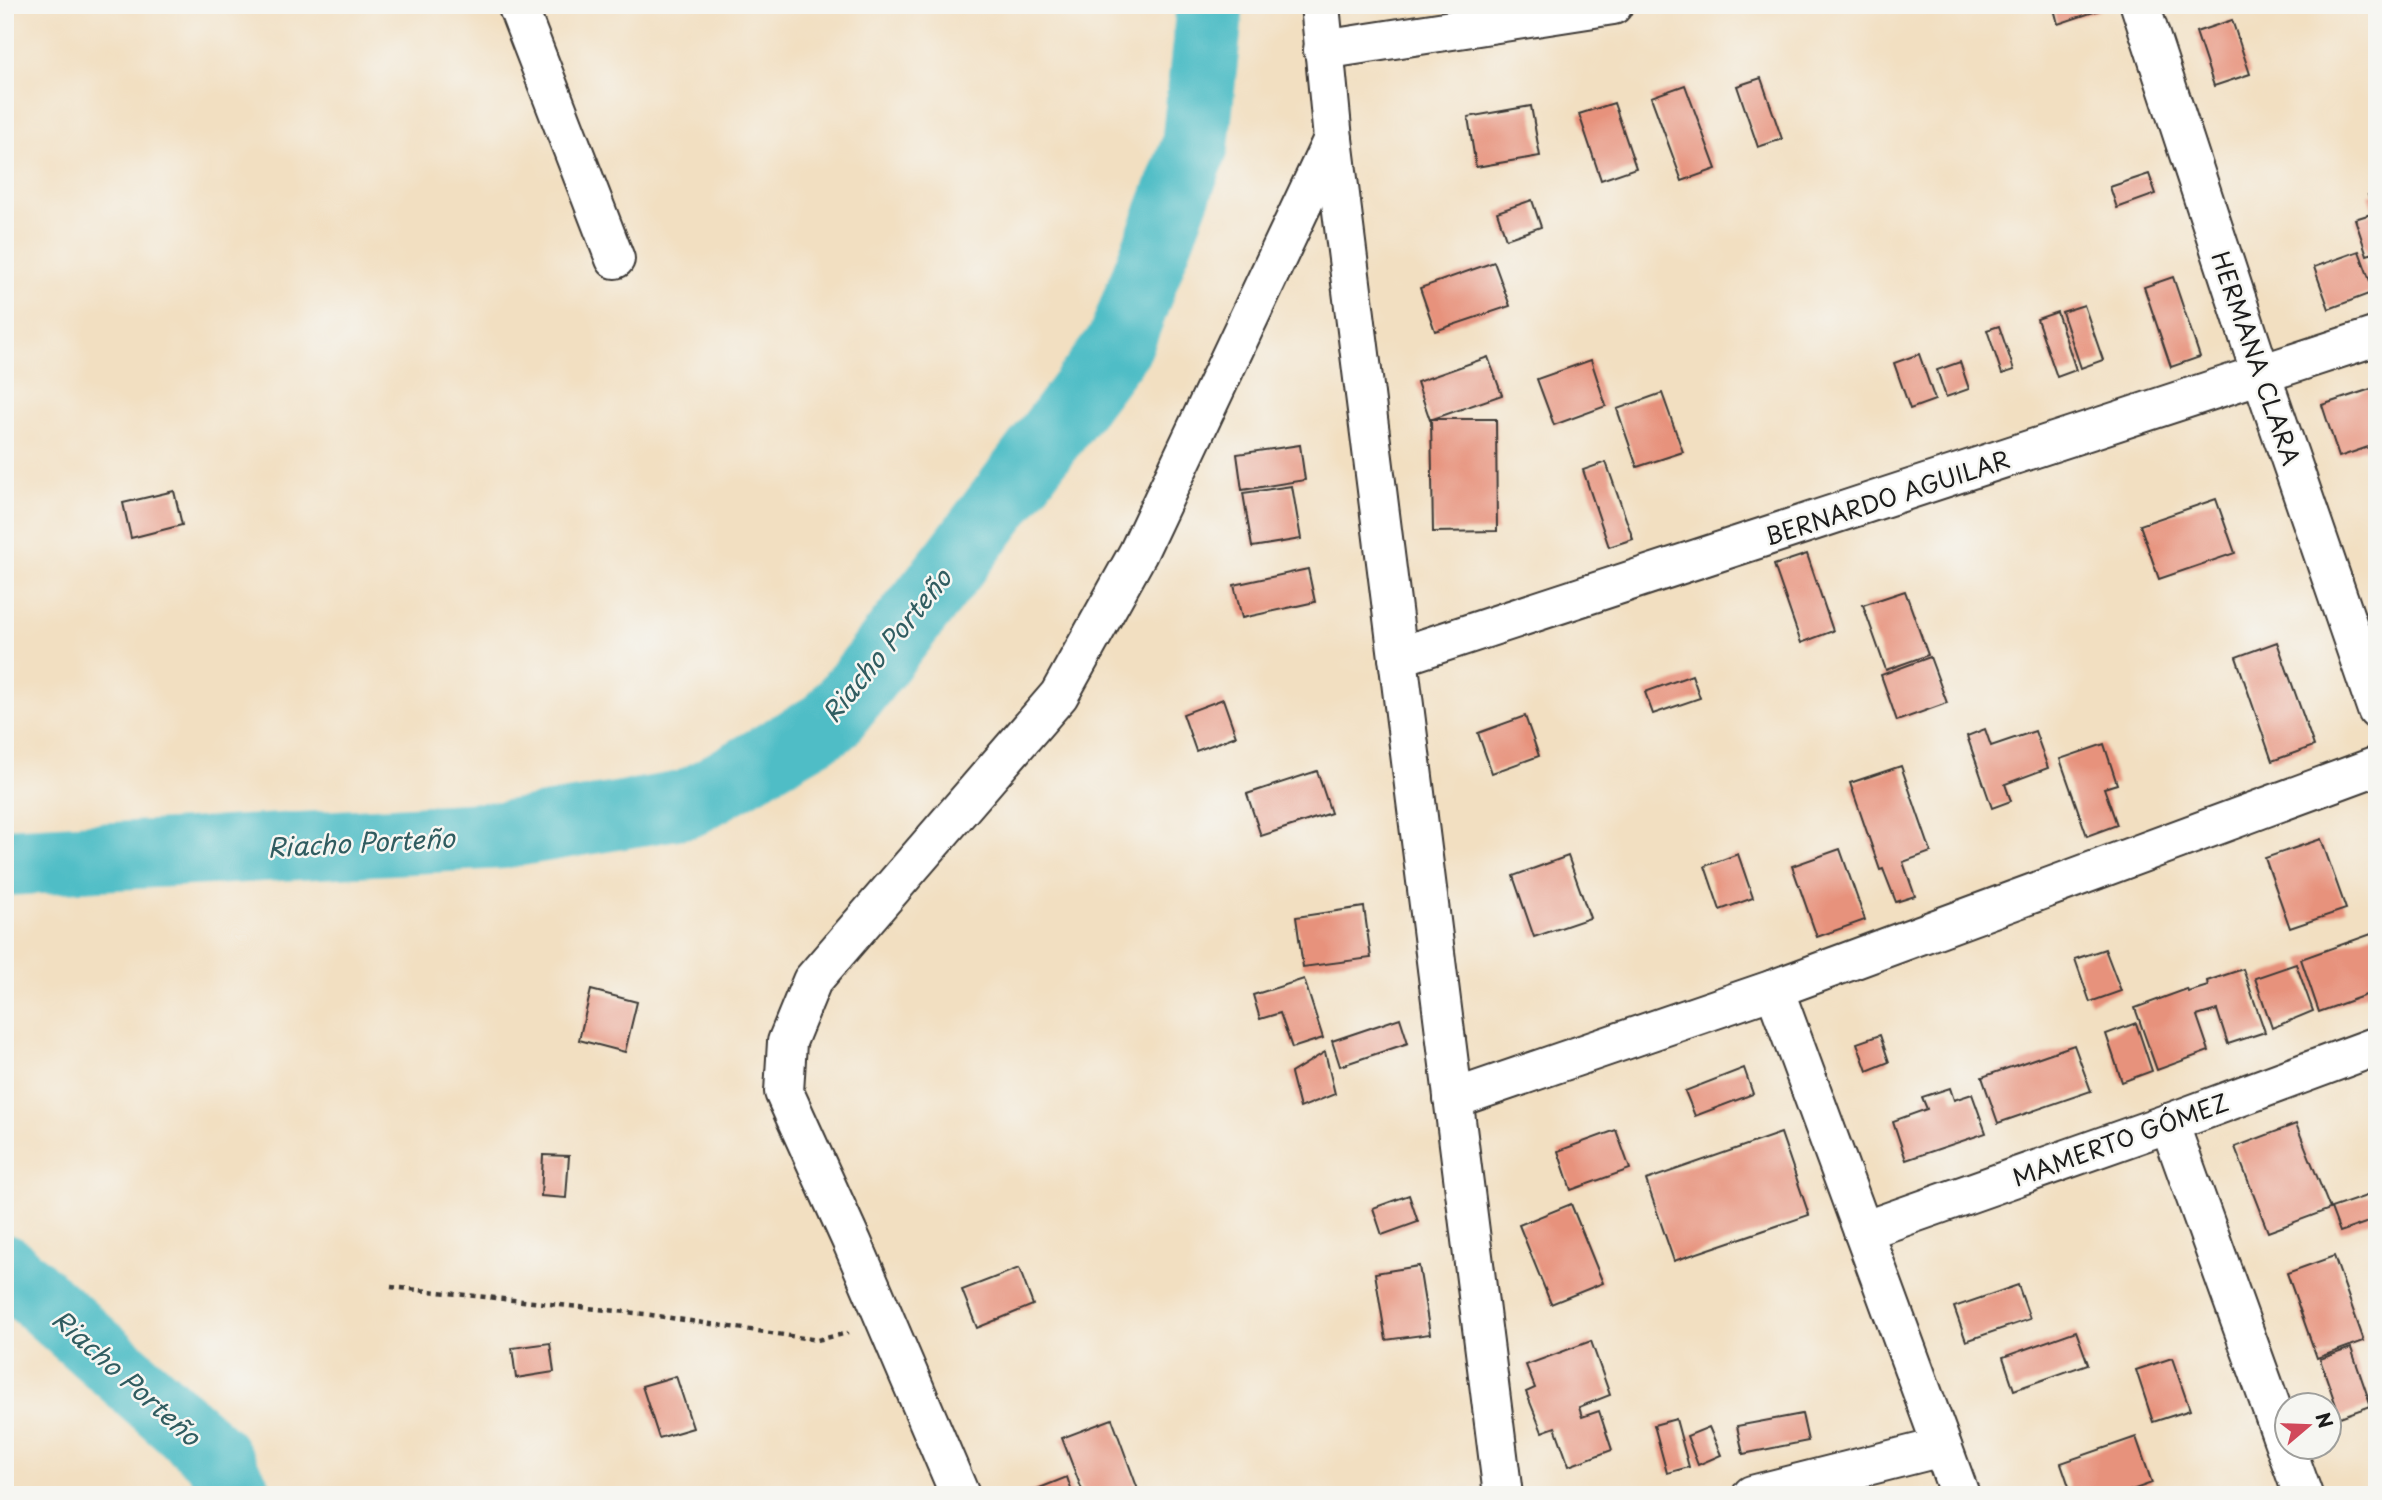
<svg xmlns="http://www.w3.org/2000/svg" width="2382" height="1500" viewBox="0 0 2382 1500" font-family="'Playpen Sans',sans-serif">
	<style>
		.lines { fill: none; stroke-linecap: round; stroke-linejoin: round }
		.river { stroke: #4fbdc6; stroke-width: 68 }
		.building { fill: #e7927c }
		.minor-casing { stroke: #3c3935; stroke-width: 42 }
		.tertiary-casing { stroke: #3c3935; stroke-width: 42 }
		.path { stroke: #3c3935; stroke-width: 4.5; stroke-dasharray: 5 5; stroke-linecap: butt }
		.minor { stroke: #fff; stroke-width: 38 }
		.tertiary { stroke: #fff; stroke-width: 38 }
		.labels { text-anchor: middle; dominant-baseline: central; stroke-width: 5; stroke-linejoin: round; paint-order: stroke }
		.street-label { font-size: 24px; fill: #1c1c1c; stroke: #f6f6f2 }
		.water-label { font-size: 26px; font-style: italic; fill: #305c60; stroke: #f6f6f2 }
	</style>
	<rect width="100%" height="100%" fill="#f6f6f2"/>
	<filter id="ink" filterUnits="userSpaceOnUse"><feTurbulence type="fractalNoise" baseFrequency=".0143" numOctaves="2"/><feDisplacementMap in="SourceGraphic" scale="14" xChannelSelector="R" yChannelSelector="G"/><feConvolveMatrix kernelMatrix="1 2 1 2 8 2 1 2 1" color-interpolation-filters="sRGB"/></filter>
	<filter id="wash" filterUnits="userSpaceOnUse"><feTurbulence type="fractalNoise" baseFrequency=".00686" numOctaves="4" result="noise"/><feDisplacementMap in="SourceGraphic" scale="28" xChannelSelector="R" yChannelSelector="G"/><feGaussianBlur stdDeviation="1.57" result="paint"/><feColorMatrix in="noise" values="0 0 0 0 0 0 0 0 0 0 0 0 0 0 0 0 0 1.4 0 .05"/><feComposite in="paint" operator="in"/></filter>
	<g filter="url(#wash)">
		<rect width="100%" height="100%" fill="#f2dfc1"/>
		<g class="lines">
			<!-- river -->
			<g class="river">
				<path d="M5,862L503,835L688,804L830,722L957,560L1120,343L1195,146L1210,5"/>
				<path d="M5,1268L216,1456L239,1495"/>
			</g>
		</g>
		<g id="blocks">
			<!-- building -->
			<g class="building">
				<path d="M2053,5H2098L2100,10L2058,24Z"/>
				<path d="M2232,20L2250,74L2214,86L2196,32Z"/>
				<path d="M1761,78L1782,139L1758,147L1737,86Z"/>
				<path d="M1685,85L1716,169L1682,181L1651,97Z"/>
				<path d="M1614,103L1636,168L1601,180L1579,114Z"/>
				<path d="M1531,106L1540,156L1476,167L1468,117Z"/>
				<path d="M2149,174L2156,194L2117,208L2110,187Z"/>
				<path d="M2377,193V252L2367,255L2355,219L2374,213L2368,195Z"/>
				<path d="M1532,200L1541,227L1506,239L1497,212Z"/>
				<path d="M2359,251L2374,292L2329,309L2314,267Z"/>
				<path d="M1494,262L1510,306L1435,331L1420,288Z"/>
				<path d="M2173,277L2200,357L2171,367L2144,287Z"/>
				<path d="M2084,305L2103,360L2081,368L2062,312Z"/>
				<path d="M2057,312L2076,370L2057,377L2037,319Z"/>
				<path d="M1999,326L2014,370L2002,374L1987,330Z"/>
				<path d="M1919,354L1935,400L1910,409L1894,363Z"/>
				<path d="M1488,357L1502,395L1430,420L1417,382Z"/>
				<path d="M1591,360L1606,406L1554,425L1537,379Z"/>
				<path d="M1960,362L1969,389L1946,397L1937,370Z"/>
				<path d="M2377,387V444L2339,457L2322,405Z"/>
				<path d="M1662,393L1683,452L1637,467L1617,409Z"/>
				<path d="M1431,419H1496L1497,531L1433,532Z"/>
				<path d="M1300,445L1305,480L1242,490L1237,454Z"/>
				<path d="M1606,462L1633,539L1609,547L1583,470Z"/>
				<path d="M1292,486L1301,539L1252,547L1243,493Z"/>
				<path d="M174,491L182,525L131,538L123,503Z"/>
				<path d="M2216,499L2235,553L2159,579L2140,525Z"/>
				<path d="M1807,554L1833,631L1801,643L1774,565Z"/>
				<path d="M1308,569L1315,602L1242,618L1234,585Z"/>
				<path d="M1905,591L1928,655L1886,670L1863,605Z"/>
				<path d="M2277,642L2314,746L2272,761L2236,657Z"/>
				<path d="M1930,657L1947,703L1897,721L1881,675Z"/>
				<path d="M1692,675L1700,698L1653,714L1645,692Z"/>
				<path d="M1223,699L1236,736L1196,751L1183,714Z"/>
				<path d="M1525,716L1539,756L1492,773L1478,733Z"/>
				<path d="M1985,729L1991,746L2035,731L2048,768L2005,784L2011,801L1992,808L1967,736Z"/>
				<path d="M2104,744L2117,784L2104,788L2117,825L2087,836L2060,759Z"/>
				<path d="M1901,766L1931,852L1903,862L1915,896L1896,902L1883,869L1880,870L1850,783Z"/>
				<path d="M1317,771L1331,813L1261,836L1247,794Z"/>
				<path d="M2321,839L2346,909L2290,928L2265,858Z"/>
				<path d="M1840,849L1865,920L1817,937L1792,866Z"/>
				<path d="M1738,854L1753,898L1720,910L1705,866Z"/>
				<path d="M1568,856L1590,918L1534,937L1513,876Z"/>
				<path d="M1364,907L1371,958L1303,967L1296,917Z"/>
				<path d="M2374,933L2377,941V991L2319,1012L2301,959Z"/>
				<path d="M2105,949L2121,991L2090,1002L2075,959Z"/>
				<path d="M2296,964L2313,1011L2272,1028L2255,978Z"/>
				<path d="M2243,969L2265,1032L2228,1044L2217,1010L2197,1016L2209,1051L2157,1070L2135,1008L2187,989L2188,992L2208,986L2207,981Z"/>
				<path d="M1304,979L1323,1038L1292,1048L1280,1013L1260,1019L1253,995Z"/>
				<path d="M591,990L637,1002L625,1052L579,1040Z"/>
				<path d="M1400,1018L1408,1043L1340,1066L1332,1041Z"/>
				<path d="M2136,1023L2152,1071L2122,1082L2106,1034Z"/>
				<path d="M1880,1035L1889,1062L1867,1071L1857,1043Z"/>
				<path d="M2074,1045L2091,1091L1998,1123L1982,1077Z"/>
				<path d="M1325,1052L1335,1094L1300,1108L1291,1073Z"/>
				<path d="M1744,1068L1753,1094L1695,1116L1685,1091Z"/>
				<path d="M1950,1088L1954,1100L1972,1094L1986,1133L1906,1160L1893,1121L1927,1109L1922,1097Z"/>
				<path d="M2296,1124L2330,1209L2268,1232L2235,1147Z"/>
				<path d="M1616,1130L1630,1169L1571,1190L1558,1151Z"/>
				<path d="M1781,1133L1809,1215L1674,1261L1646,1180Z"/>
				<path d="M543,1155L569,1156L566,1198L541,1196Z"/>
				<path d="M2375,1193L2377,1199V1219L2340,1232L2331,1208Z"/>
				<path d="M1409,1195L1418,1222L1382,1235L1373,1208Z"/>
				<path d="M1571,1204L1603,1283L1551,1304L1519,1225Z"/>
				<path d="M2334,1256L2364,1341L2317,1358L2287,1273Z"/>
				<path d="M1419,1266L1430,1334L1386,1340L1375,1273Z"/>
				<path d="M1019,1268L1033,1305L977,1328L962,1290Z"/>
				<path d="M2018,1285L2030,1319L1966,1341L1954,1307Z"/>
				<path d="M2076,1331L2088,1364L2014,1390L2003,1357Z"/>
				<path d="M1591,1341L1610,1395L1579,1407L1582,1417L1599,1411L1612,1450L1569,1466L1555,1427L1542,1432L1526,1392L1535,1388L1526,1365Z"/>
				<path d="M550,1343L554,1372L516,1378L512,1348Z"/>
				<path d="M2351,1348L2371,1406L2340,1417L2320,1359Z"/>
				<path d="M2172,1358L2190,1410L2153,1422L2136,1370Z"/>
				<path d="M676,1376L693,1428L659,1438L642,1386Z"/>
				<path d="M1802,1414L1808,1441L1743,1454L1737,1426Z"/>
				<path d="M1112,1419L1140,1495H1084L1062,1438Z"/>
				<path d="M1676,1419L1689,1467L1667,1473L1654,1425Z"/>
				<path d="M1709,1427L1721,1455L1698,1465L1687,1436Z"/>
				<path d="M2136,1437L2152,1483L2118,1495H2072L2061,1463Z"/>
				<path d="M1067,1477L1073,1495H1022Z"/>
			</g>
		</g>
	</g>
	<g filter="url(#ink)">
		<use href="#blocks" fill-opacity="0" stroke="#3c3935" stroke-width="2"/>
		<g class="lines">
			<defs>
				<g id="minor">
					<path d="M517,5L615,259"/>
					<path d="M2140,5L2261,374L2377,710"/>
					<path d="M1323,50L1613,5"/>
					<path d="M1398,657L2377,336"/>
					<path d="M1774,989L1960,1495"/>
					<path d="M1453,1099L1774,989L2377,766"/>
					<path d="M2169,1123L2303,1495"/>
					<path d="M1863,1231L2169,1123L2377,1046"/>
					<path d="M960,1495L852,1242L784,1092L787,1042L812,981L1059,695L1138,553L1333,139"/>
					<path d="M1752,1495L1942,1447"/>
				</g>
				<path id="tertiary" d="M1320,5L1333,139L1503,1495"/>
			</defs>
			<!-- minor casing -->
			<use href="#minor" class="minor-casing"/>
			<!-- tertiary casing -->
			<use href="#tertiary" class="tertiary-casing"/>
			<!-- path -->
			<path class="path" d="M391,1287L645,1314L817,1340L848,1333"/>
			<!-- minor -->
			<use href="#minor" class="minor"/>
			<!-- tertiary -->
			<use href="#tertiary" class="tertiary"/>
		</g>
	</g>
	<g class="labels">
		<!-- street labels -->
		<g class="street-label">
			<text transform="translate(2257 358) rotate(71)">HERMANA CLARA</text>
			<text transform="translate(1887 497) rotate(-18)">BERNARDO AGUILAR</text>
			<text transform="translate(2120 1139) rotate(-20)">MAMERTO GÓMEZ</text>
		</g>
		<!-- water labels -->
		<g class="water-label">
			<text transform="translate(886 645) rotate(-51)">Riacho Porteño</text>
			<text transform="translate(361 842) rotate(-3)">Riacho Porteño</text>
			<text transform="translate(127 1377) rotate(42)">Riacho Porteño</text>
		</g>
	</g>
	<!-- margin -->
	<rect width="2382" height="1500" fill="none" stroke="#f6f6f2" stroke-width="28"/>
	<!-- north arrow -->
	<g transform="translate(2308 1426) rotate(71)"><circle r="33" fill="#f6f6f2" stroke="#9f9f9c" stroke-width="2"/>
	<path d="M0-5L12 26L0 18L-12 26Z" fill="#d1495b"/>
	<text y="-10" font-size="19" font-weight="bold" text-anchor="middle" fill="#1c1c1c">N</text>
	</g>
</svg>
